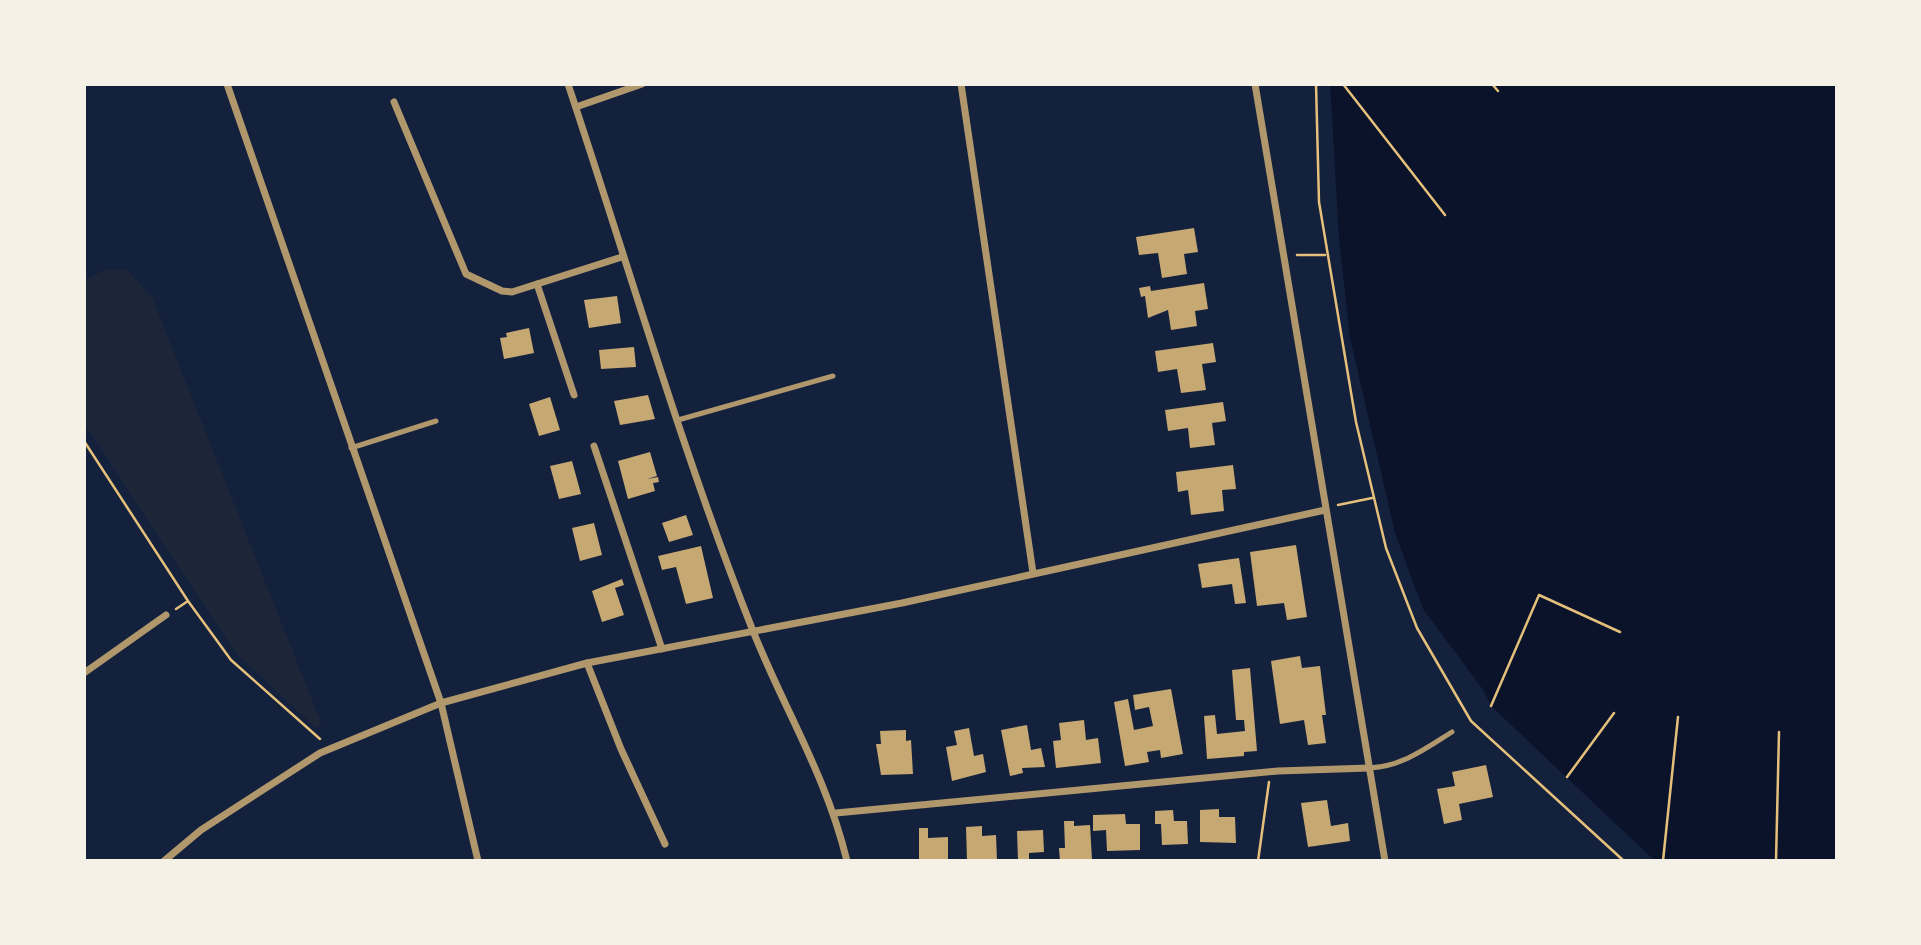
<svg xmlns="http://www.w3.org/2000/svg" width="1921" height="945" viewBox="0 0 1921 945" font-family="Quicksand,sans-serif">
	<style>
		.green { fill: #1d2539 }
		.water { fill: #0b132b }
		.building { fill: #c6a872 }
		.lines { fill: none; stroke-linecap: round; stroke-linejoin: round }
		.path { stroke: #e5c07b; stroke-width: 2.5 }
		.service { stroke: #b1986c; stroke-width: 5 }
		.minor { stroke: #b1986c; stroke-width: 7 }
	</style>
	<rect width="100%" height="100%" fill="#14213d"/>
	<!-- green -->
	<path class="green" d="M104,270H127L152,297L322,725L316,728L237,654L84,423V281Z"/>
	<!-- water -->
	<path class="water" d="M1330,84H1837V861H1655L1491,706L1484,691L1423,609L1395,533L1350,338L1339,239Z"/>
	<!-- building -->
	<g class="building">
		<path d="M1194,228L1198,252L1184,254L1187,274L1162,278L1158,253L1139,255L1136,237Z"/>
		<path d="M1204,283L1208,309L1195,311L1197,326L1171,330L1168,310L1148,318L1145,296L1141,297L1139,288L1150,286L1151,291Z"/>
		<path d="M617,296L621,323L589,328L584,300Z"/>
		<path d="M529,328L534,353L504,359L500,338L507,337L506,333Z"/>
		<path d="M1213,343L1216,362L1202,364L1206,390L1181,393L1177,369L1158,372L1155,351Z"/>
		<path d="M634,347L636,367L601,369L599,350Z"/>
		<path d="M648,395L655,419L620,425L614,401Z"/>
		<path d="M550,397L560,430L539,436L529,404Z"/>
		<path d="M1223,402L1226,421L1212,423L1215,445L1190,448L1188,428L1168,431L1165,410Z"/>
		<path d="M650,452L657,476L647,479L658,477L659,482L653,483L655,491L628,499L618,461Z"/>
		<path d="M572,461L581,494L559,499L550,466Z"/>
		<path d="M1233,465L1236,489L1222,490L1224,511L1191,515L1188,490L1178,492L1176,472Z"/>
		<path d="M686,515L693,535L669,542L662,523Z"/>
		<path d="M594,523L602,555L580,561L572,528Z"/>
		<path d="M1296,545L1307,617L1287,620L1284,603L1257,606L1250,552Z"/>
		<path d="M701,546L713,598L686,604L676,567L662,570L658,556Z"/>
		<path d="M1239,558L1246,603L1235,604L1232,584L1202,588L1198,564Z"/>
		<path d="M622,579L624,585L615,588L624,615L602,622L592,591Z"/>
		<path d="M1300,656L1302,668L1320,666L1326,715H1322L1326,743L1308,745L1304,720L1280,724L1271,661Z"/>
		<path d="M1250,668L1257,751L1244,752V756L1207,759L1204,716L1215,715L1217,734L1245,731L1244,720H1236L1232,670Z"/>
		<path d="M1171,689L1183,754L1161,758L1160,750L1147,752L1149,762L1125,766L1114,702L1128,699L1134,730L1153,726L1149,707L1135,710L1133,695Z"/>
		<path d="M1084,720L1086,740L1098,738L1101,763L1056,768L1053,741L1061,740L1059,723Z"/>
		<path d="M1027,725L1031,750L1041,748L1045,767L1022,768L1023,773L1010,776L1001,730Z"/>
		<path d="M969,728L974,756L983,754L986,772L952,781L946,747L957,745L954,731Z"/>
		<path d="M906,730V741L911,740L913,774L881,775L876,744H881L880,731Z"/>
		<path d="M1486,765L1493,797L1459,804L1462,820L1444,824L1437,789L1455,786L1452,772Z"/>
		<path d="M1327,800L1331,826L1348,823L1350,841L1308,847L1301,803Z"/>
		<path d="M1219,809V817H1235L1236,843L1200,842V810Z"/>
		<path d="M1173,810L1174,821H1187L1188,844L1162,845L1161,824H1155V811Z"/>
		<path d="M1125,814L1126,824H1140V850L1107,851L1106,830L1093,831V815Z"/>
		<path d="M1064,821H1074V826L1090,825L1092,860L1060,861L1059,848H1065Z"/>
		<path d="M982,826V836L996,835L997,861H967L966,827Z"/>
		<path d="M919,828H928V838L948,837V861H919Z"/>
		<path d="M1043,830L1044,852L1029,853V861H1018L1017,831Z"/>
	</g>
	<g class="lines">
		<!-- path -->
		<g class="path">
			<path d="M1316,84L1319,202L1356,422L1386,548L1417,628L1471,721L1624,861"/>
			<path d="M1343,84L1445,215"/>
			<path d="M1492,84L1498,91"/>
			<path d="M1297,255H1325"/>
			<path d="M84,441L188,601L231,660L320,739"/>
			<path d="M1338,505L1372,498"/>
			<path d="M176,609L188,601"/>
			<path d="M1491,706L1539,595L1620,632"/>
			<path d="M1567,777L1614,713"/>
			<path d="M1258,861L1269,782"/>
			<path d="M1663,861L1678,717"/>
			<path d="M1776,861L1779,732"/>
		</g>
		<!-- service -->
		<g class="service">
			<path d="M678,420L833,376"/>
			<path d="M351,448L436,421"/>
			<path d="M1369,768C1401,767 1425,749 1452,732"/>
		</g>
		<!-- minor -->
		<g class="minor">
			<path d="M227,84L441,703L478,861"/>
			<path d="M568,84C629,267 682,452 753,631C785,711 826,775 847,861"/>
			<path d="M961,84L1033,573"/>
			<path d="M1255,84L1385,861"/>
			<path d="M394,102L466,274L502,291L512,292L622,257"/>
			<path d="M576,107L642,84"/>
			<path d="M537,284L574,395"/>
			<path d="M594,446L662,649"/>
			<path d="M587,663L621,749L665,844"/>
			<path d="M84,673L166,615"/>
			<path d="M836,813L1278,771L1369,768"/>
			<path d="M164,861L201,830L320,753L441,703L587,663L902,603L1325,510"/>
		</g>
	</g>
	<!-- border -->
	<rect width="1921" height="945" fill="none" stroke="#f6f1e7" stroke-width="172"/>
</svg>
